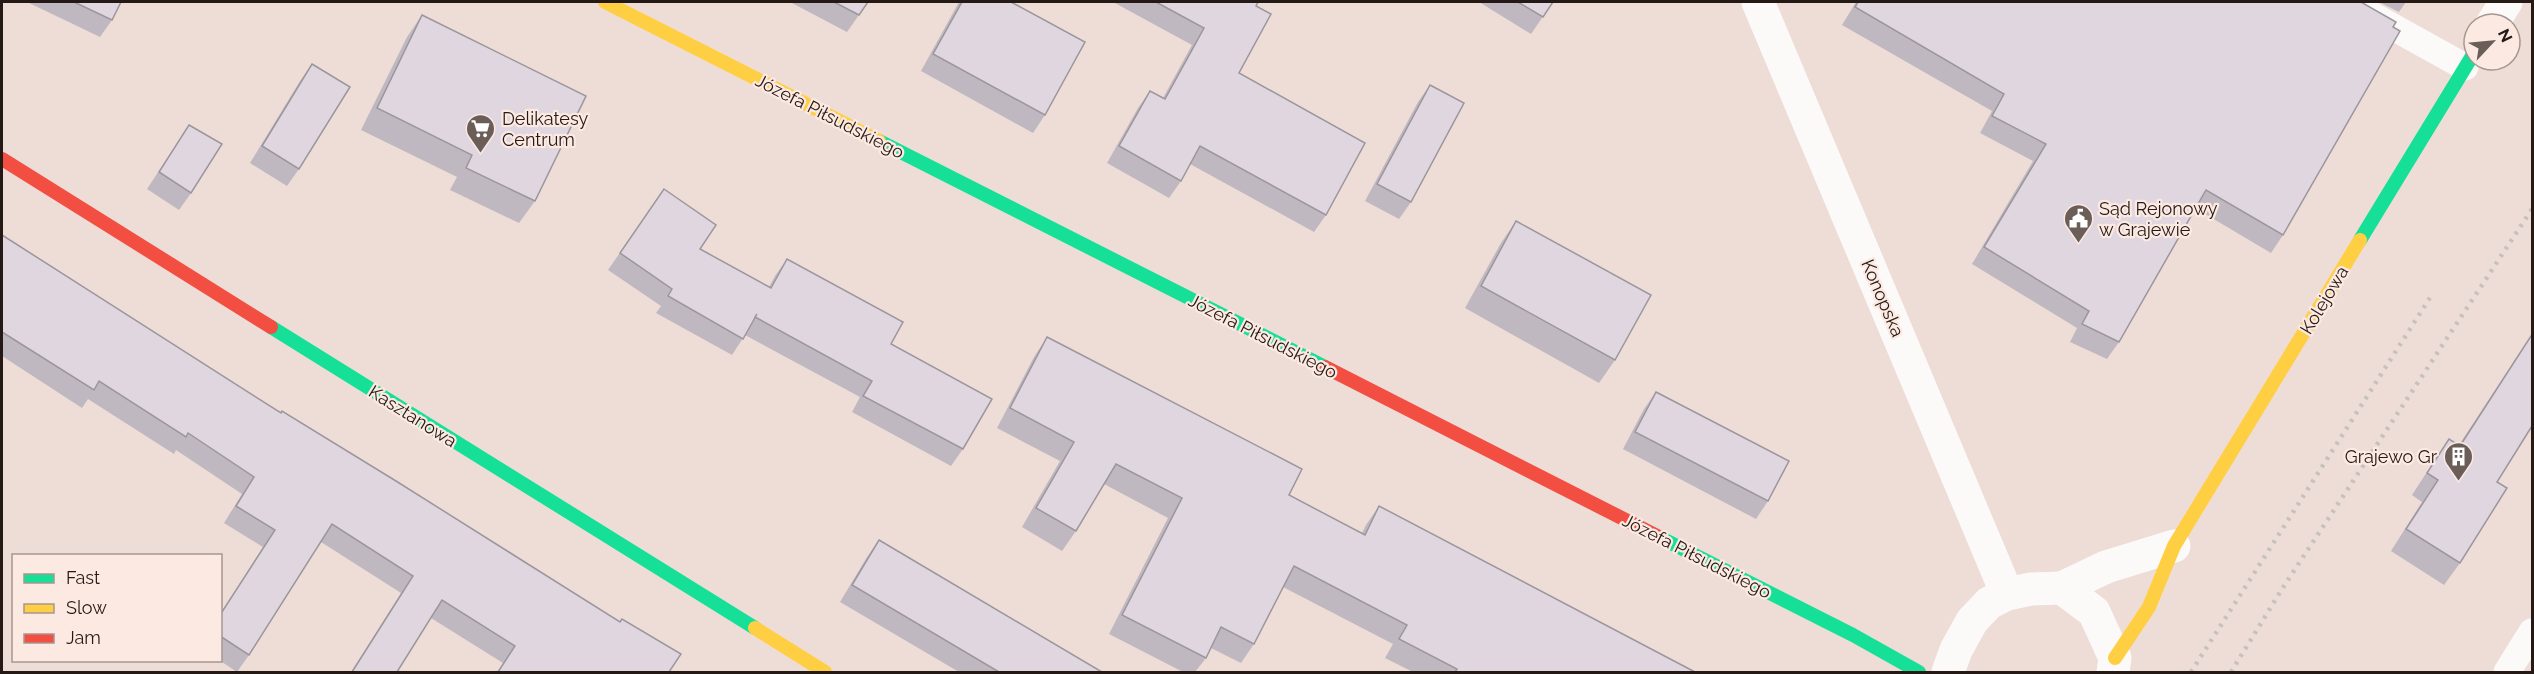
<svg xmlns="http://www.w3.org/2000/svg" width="2534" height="674" viewBox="0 0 2534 674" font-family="Raleway,sans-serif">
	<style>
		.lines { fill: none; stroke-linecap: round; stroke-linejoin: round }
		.lane { stroke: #fcfaf9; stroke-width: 27 }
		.street { stroke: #fcfaf9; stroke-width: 33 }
		.fast { stroke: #16e098; stroke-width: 14 }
		.slow { stroke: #ffcf43; stroke-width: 14 }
		.jam { stroke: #f24e42; stroke-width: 14 }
		.rail { stroke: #c6c1bf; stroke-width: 4.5; stroke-dasharray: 3 6; stroke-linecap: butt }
		.wall { fill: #c0b8c0 }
		.building { fill: #dfd6df; stroke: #9c969c; stroke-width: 1.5 }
		.labels { text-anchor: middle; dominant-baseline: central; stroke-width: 4.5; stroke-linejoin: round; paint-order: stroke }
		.street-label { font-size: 18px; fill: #241915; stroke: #fce9e2 }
		.poi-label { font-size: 18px; fill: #241915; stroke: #fce9e2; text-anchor: start }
	</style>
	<rect width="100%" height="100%" fill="#eeddd7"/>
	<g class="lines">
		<!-- lane -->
		<g class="lane">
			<path d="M2348,2L2465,67"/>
			<path d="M2507,672L2532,632"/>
		</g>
		<!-- street -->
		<g class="street">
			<path d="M1758,2L2007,594"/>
			<path d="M2492,24L2506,2"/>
			<path d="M2062,588L2106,567L2174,546"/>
			<path d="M1948,672L1956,650L1972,621L1989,603L2007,594L2031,589L2062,588L2094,612L2115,658L2113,672"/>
		</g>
		<!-- fast -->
		<g class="fast">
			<path d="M879,141L1325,367"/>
			<path d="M2360,240L2474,53"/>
			<path d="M271,327L755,628"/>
			<path d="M1661,538L1853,635L1919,672"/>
		</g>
		<!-- slow -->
		<g class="slow">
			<path d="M605,2L879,141"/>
			<path d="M755,628L825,672"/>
			<path d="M2115,658L2149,607L2174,546L2360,240"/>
		</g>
		<!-- jam -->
		<g class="jam">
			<path d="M2,159L271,327"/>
			<path d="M1325,367L1661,538"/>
		</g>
		<!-- rail -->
		<g class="rail">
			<path d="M2191,672L2433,293"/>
			<path d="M2231,672L2282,589L2532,209"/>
		</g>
	</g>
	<!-- wall -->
	<g class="wall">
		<path d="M27,2H121L112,20L100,37Z"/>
		<path d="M790,2H868L847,32Z"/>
		<path d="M959,2H1011L1045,115L1033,133L921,71Z"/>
		<path d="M1113,2H1258L1256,6L1239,73L1326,215L1314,232L1190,164L1181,181L1169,198L1107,163L1138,108L1150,91L1163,98L1192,45Z"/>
		<path d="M1479,2H1553L1531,34Z"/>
		<path d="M1856,2H2361L2283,235L2271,253L2195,208L2119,342L2107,359L2070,342L2077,328L1972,264L2033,161L1980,133L1992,111L1842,25Z"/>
		<path d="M2379,2H2406L2399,12Z"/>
		<path d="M422,15L535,201L519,223L450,190L457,177L361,130L407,37Z"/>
		<path d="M312,64L299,169L287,186L250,163L300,81Z"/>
		<path d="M1430,85L1411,202L1399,219L1365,201L1418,102Z"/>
		<path d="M189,125L191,193L179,210L147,189Z"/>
		<path d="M664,189L700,249L769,287L775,276L787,259L891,344L963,449L951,466L852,412L860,397L745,335L732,355L656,313L661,306L608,270Z"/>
		<path d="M1516,221L1615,360L1599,383L1465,308L1501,243Z"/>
		<path d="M2,235L669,672H497L503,663L431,618L397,672H351L401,593L321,542L249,655L237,672L219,660H220V614L263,547L224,523L242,494L176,450L174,454L88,399L82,408L2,356Z"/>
		<path d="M2531,336L2497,482L2460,563L2444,585L2391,551L2422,502L2412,495L2434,461L2449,439L2459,445L2516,358Z"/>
		<path d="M1047,337L1289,495L1362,533L1366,525L1379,506L1695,672H1413L1385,658L1393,644L1283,587L1254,644L1241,663L1211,648L1206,658L1195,672H1183L1109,634L1168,518L1104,484L1076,531L1062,551L1022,527L1060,461L997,428L1034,357Z"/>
		<path d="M1656,392L1768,501L1756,519L1623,449L1644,409Z"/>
		<path d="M879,540L1102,672H959L840,602L867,557Z"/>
	</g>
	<!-- building -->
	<g class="building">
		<path d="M74,2H121L112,20Z"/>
		<path d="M834,2H868L859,15Z"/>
		<path d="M962,2H1011L1085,42L1045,115L933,54Z"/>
		<path d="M1156,2H1258L1256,6L1271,14L1239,73L1365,143L1326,215L1200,146L1181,181L1119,146L1150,91L1165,99L1204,28Z"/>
		<path d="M1518,2H1553L1543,17Z"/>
		<path d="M1858,2H2361L2396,22L2393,27L2400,31L2283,235L2206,190L2119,342L2082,324L2089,311L1984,247L2046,144L1992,116L2004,94L1855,7Z"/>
		<path d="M422,15L586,96L535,201L466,168L472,155L377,108Z"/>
		<path d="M312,64L350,87L299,169L262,146Z"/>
		<path d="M1430,85L1464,103L1411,202L1377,184Z"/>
		<path d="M189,125L222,144L191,193L159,172Z"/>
		<path d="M664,189L716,225L700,249L771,288L787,259L903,322L891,344L992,399L963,449L863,396L872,381L755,317L757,314L743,339L668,296L672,289L620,253Z"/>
		<path d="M1516,221L1651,295L1615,360L1481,286Z"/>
		<path d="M2,235L281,413L282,411L396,481L620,622L622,619L681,654L669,672H498L515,646L442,600L397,672H352L413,576L332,524L249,655L220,636V615L275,530L236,506L254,477L188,433L186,437L99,381L94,390L2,332Z"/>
		<path d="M2531,336H2532V426L2497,482L2507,488L2460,563L2406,529L2438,480L2427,473L2449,439L2460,446Z"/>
		<path d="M1047,337L1302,469L1289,495L1365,535L1379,506L1695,672H1455L1457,669L1399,639L1407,625L1294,566L1254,644L1221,627L1206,658L1122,615L1182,498L1116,464L1076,531L1036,508L1074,442L1010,408Z"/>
		<path d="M1656,392L1789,461L1768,501L1635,432Z"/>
		<path d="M879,540L1102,672H999L852,585Z"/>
	</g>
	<!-- icons -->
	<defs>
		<symbol id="supermarket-pin" viewBox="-11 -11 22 30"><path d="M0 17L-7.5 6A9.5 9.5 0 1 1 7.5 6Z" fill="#6b5e59" stroke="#fce9e2"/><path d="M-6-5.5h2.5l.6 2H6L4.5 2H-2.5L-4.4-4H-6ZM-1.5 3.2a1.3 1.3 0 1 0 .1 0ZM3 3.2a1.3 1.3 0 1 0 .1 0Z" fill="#fff"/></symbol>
		<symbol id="civic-pin" viewBox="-11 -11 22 30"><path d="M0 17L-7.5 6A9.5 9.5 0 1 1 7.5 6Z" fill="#6b5e59" stroke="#fce9e2"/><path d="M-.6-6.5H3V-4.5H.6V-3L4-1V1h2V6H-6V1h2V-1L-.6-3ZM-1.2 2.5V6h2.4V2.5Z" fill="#fff"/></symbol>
		<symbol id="building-pin" viewBox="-11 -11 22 30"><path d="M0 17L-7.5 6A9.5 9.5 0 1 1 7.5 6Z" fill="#6b5e59" stroke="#fce9e2"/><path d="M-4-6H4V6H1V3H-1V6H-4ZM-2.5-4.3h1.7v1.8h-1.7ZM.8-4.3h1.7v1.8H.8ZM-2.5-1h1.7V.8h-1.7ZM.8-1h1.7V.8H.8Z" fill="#fff"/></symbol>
	</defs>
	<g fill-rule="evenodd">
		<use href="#supermarket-pin" x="464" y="112" width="33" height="45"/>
		<use href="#civic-pin" x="2062" y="202" width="33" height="45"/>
		<use href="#building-pin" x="2442" y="440" width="33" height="45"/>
	</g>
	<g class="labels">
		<!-- street labels -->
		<g class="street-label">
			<text transform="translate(830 116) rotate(27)">Józefa Piłsudskiego</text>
			<text transform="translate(1883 298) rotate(67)">Konopska</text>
			<text transform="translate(2324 300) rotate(-59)">Kolejowa</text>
			<text transform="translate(1263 336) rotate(27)">Józefa Piłsudskiego</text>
			<text transform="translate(413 416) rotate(32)">Kasztanowa</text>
			<text transform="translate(1697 556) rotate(27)">Józefa Piłsudskiego</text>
		</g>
		<!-- poi labels -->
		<g class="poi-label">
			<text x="502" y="118">Delikatesy<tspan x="502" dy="21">Centrum</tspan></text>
			<text x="2099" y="208">Sąd Rejonowy<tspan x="2099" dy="21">w Grajewie</tspan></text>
			<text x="2437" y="456" text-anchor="end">Grajewo Gr</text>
		</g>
	</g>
	<!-- border -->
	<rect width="2534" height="674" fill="none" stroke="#241915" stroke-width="6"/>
	<!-- legend -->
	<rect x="12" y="554" width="210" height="108" fill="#fce9e2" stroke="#a69690" stroke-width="1.5"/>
	<rect x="24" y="574" width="30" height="9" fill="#16e098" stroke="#a69690" stroke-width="1.5"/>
	<text x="66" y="584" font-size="18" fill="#241915">Fast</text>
	<rect x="24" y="604" width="30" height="9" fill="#ffcf43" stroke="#a69690" stroke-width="1.5"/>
	<text x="66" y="614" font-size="18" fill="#241915">Slow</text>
	<rect x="24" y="634" width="30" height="9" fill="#f24e42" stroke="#a69690" stroke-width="1.5"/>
	<text x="66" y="644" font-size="18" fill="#241915">Jam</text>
	<!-- north arrow -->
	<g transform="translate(2492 42) rotate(64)"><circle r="28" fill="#fce9e2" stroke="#a69690" stroke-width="1.5"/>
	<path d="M0-4.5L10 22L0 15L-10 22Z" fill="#6b5e59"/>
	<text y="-9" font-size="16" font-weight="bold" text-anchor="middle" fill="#241915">N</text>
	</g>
</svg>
